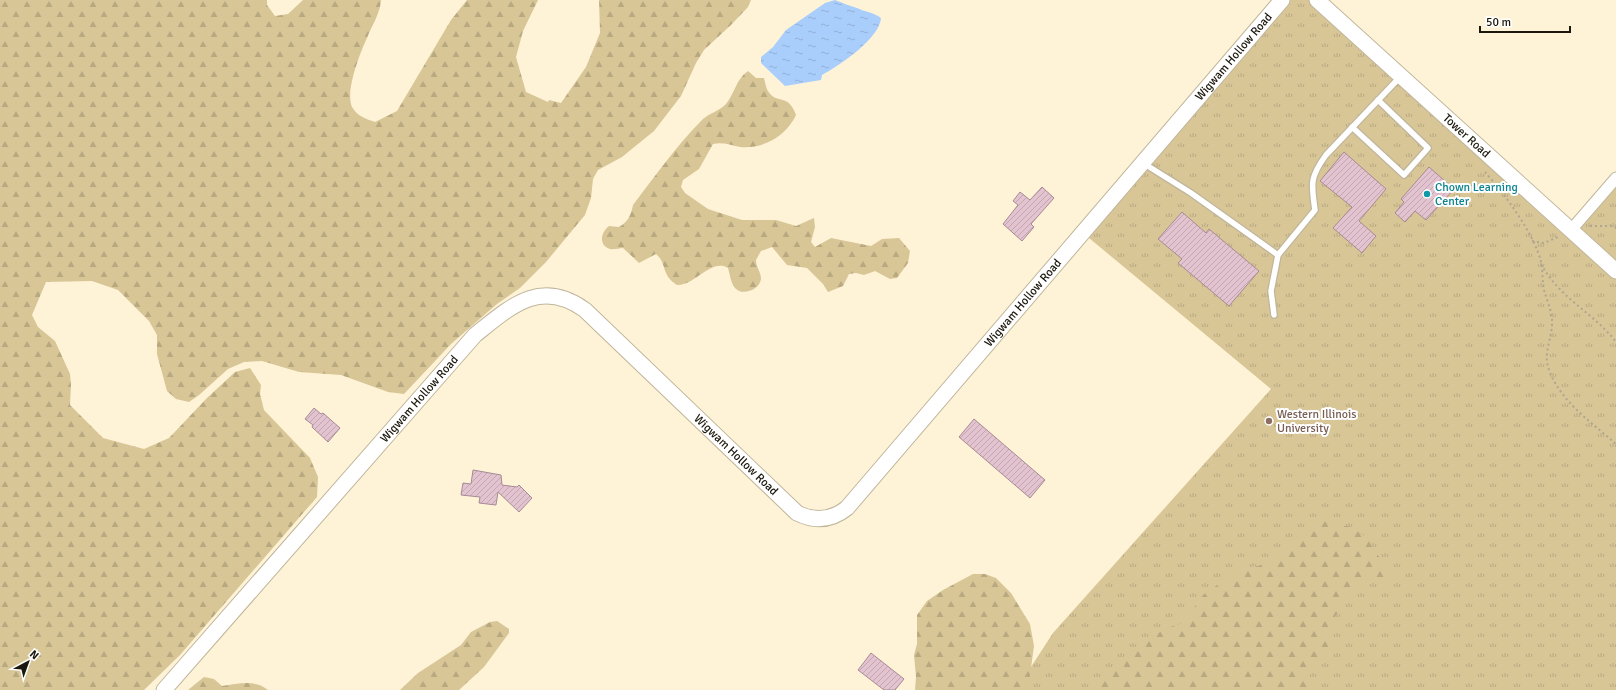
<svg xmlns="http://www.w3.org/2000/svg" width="1616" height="690" viewBox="0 0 1616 690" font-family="Signika,sans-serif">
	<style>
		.grass { fill: url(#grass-tufts) }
		.forest { fill: url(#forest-firs) }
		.water { fill: url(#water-ripples) }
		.building { fill: url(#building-hatch); stroke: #a78a94 }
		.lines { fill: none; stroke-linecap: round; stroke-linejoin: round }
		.lane-casing { stroke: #c0b69c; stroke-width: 8 }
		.street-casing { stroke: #c0b69c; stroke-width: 13 }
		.secondary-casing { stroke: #c0b69c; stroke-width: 17 }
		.path { stroke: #afa690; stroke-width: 2; stroke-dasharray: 2 3; stroke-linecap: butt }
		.lane { stroke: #fff; stroke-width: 5.5 }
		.street { stroke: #fff; stroke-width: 11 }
		.secondary { stroke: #fff; stroke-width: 15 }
		.culture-dot { fill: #0f9aa8; stroke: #fff; stroke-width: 1.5 }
		.education-dot { fill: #8d6e63; stroke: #fff; stroke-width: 1.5 }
		.labels { text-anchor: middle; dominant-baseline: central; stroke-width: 4; stroke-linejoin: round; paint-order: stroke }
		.street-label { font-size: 12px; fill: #1b170d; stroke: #fff }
		.culture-label { font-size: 12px; fill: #0d838f; stroke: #fff; text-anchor: start }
		.education-label { font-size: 12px; fill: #785e54; stroke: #fff; text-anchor: start }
	</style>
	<defs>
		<pattern id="grass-tufts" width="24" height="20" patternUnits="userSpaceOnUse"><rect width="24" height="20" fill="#d8c697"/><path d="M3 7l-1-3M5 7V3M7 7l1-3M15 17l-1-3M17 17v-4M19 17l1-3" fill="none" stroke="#b9a981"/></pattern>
		<pattern id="forest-firs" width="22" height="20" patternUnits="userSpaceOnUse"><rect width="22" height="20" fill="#d8c697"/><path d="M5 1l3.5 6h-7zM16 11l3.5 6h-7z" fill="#b9a981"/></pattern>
		<pattern id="water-ripples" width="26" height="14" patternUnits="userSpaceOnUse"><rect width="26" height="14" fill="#a9cefc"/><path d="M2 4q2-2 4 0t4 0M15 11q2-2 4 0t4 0" fill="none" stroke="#91b0d7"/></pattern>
		<pattern id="building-hatch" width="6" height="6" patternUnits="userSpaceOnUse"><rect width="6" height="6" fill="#e2c3cf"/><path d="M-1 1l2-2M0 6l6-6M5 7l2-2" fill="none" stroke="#c1a7b1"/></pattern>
	</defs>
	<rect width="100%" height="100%" fill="#fef3d7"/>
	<!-- grass -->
	<path class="grass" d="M1282,0H1317L1571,230L1616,178V690H1016L1053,633L1271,389L1083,233Z"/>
	<!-- forest -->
	<g class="forest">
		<path d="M0,0H267V5L275,16L288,14L303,0H381C380,14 372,25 367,38C360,53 345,91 352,107C357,116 366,119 375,122L397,111L451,20L467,0H538L523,31L516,57L526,92L548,102L549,100L561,103L586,67L600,33L599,0H751L748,7L732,24L704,50L696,63L681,96L654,131L622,157L598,170L593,179L591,198L585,215L546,262L520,288L497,304L451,344L404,394L388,392L341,375L299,372L262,361L244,362L228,369L199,395L189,402L176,399L167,391L157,354V335L149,321L118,290L92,281L46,282L32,315L38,327L55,341L70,374L71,385L70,405L103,438L144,449L169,438L207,398L235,372L250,368L261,385L260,394L264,410L310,458L318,477L317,497L180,655L144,690H0Z"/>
		<path d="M748,71L756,78H764C765,82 766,88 768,91C776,105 788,92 796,115C786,136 764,149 740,147C730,145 723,142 713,144L699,169L683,180L681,187L685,193L708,209L742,220H776L796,226L814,218L815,227L811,242L815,247L831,238L871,246L882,239L899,238L910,251L908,263L897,278L890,279L875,271L864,275L856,273L849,274L843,286L828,292L823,284L807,268L787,265L772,247L761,251L756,260C756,267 761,272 761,279C760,289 744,296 736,289C731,284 730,275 728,268C711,258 695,286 677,285C661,275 667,263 656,254L639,263L623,248C619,248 614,250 610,249C598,245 601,232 609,226L619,227C628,222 631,215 633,205C655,176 677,145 703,119C710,113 719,111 726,104C735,93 736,79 748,71Z"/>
		<path d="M1326,521L1340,526H1350L1366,537L1386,567L1389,577L1385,581L1376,580L1369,576L1358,580L1341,605L1335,617L1330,633L1327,654L1317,664L1309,676V690H1086L1135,647L1167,628L1183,623L1203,595L1241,568L1258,566L1277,557L1304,533Z"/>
		<path d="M973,574H985L996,578L1011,593L1030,624L1034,646L1028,690H915L916,677L914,655L917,644V615L927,601L943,590Z"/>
		<path d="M497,621L509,629V633L484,667L459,690H400L418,673L461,645L471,632L490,622Z"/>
		<path d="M204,677L214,679L222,686C238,684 255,679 268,690H188Z"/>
	</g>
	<!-- water -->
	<path class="water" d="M835,0C843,3 850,6 857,8C865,12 873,12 881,18C880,38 839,66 822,75L821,80L785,86L761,63V57L773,47L786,30L825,3Z"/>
	<!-- building -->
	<g class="building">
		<path d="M1344,152L1386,189L1359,221L1376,236L1362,253L1333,228L1352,207L1320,181Z"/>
		<path d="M1429,167L1454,189L1426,220L1415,211L1405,222L1395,213L1404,202L1401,199Z"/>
		<path d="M1042,187L1054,198L1031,224L1034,227L1022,241L1003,224L1018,205L1013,201L1020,192L1030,200Z"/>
		<path d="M1182,212L1206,233L1209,229L1259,271L1229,306L1178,263L1182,259L1158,239Z"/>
		<path d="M314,408L321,414L323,413L340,428L328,442L312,427L313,425L305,419Z"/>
		<path d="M974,419L1045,480L1030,498L959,437Z"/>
		<path d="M473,470L501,475L502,485L517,487L519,485L532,498L519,512L498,492L496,505L479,503L480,497L461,495L463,483L471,484Z"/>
		<path d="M871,653L904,679L895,690H884L858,670Z"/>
	</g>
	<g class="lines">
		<defs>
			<g id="lane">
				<path d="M1352,127L1404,175L1428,148L1378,100"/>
				<path d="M1143,163L1191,193L1278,255L1315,210C1311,183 1310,177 1326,155L1401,76"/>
				<path d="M1274,315L1271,291L1278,255"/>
			</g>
			<path id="street" d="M1571,230L1616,178"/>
			<g id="secondary">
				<path id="s1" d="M1317,0L1616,271"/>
				<path id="s2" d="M164,690L475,335C511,306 541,278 585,310L797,513C815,522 832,520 847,508L1282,0"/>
			</g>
		</defs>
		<!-- lane casing -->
		<use href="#lane" class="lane-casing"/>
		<!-- street casing -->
		<use href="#street" class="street-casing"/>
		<!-- secondary casing -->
		<use href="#secondary" class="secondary-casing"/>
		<!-- path -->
		<g class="path">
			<path d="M1485,172C1504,193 1535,235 1541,262C1543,271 1542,281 1544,290C1547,301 1553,313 1552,325C1551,342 1543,354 1549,370C1561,402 1591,422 1616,444"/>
			<path d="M1590,226H1611L1616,228"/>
			<path d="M1532,241L1544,243L1560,236"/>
			<path d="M1541,264C1561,300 1593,312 1616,342"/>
		</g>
		<!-- lane -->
		<use href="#lane" class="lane"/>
		<!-- street -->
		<use href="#street" class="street"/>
		<!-- secondary -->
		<use href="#secondary" class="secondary"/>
	</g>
	<!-- markers -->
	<circle class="culture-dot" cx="1427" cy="194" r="4"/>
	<circle class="education-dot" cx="1269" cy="421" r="4"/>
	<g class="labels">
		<!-- street labels -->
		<g class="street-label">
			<text stroke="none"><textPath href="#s2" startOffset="1538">Wigwam Hollow Road</textPath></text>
			<text stroke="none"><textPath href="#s1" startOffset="202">Tower Road</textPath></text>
			<text stroke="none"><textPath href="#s2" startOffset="1214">Wigwam Hollow Road</textPath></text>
			<text stroke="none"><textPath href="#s2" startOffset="387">Wigwam Hollow Road</textPath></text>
			<text stroke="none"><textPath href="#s2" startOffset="806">Wigwam Hollow Road</textPath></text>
		</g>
		<!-- culture labels -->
		<g class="culture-label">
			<text x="1435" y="187">Chown Learning<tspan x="1435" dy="14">Center</tspan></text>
		</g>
		<!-- education labels -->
		<g class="education-label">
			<text x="1277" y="414">Western Illinois<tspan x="1277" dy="14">University</tspan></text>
		</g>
	</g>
	<!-- north arrow -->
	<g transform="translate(28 662) rotate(41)" stroke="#ffffff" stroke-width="3" paint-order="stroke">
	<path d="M0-3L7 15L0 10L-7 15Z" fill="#1b170d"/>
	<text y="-6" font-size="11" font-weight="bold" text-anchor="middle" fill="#1b170d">N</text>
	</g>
	<!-- scale -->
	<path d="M1480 26v6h90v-6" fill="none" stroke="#1b170d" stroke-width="2"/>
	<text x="1486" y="26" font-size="12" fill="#1b170d" stroke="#ffffff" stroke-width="3" paint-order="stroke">50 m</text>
</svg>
